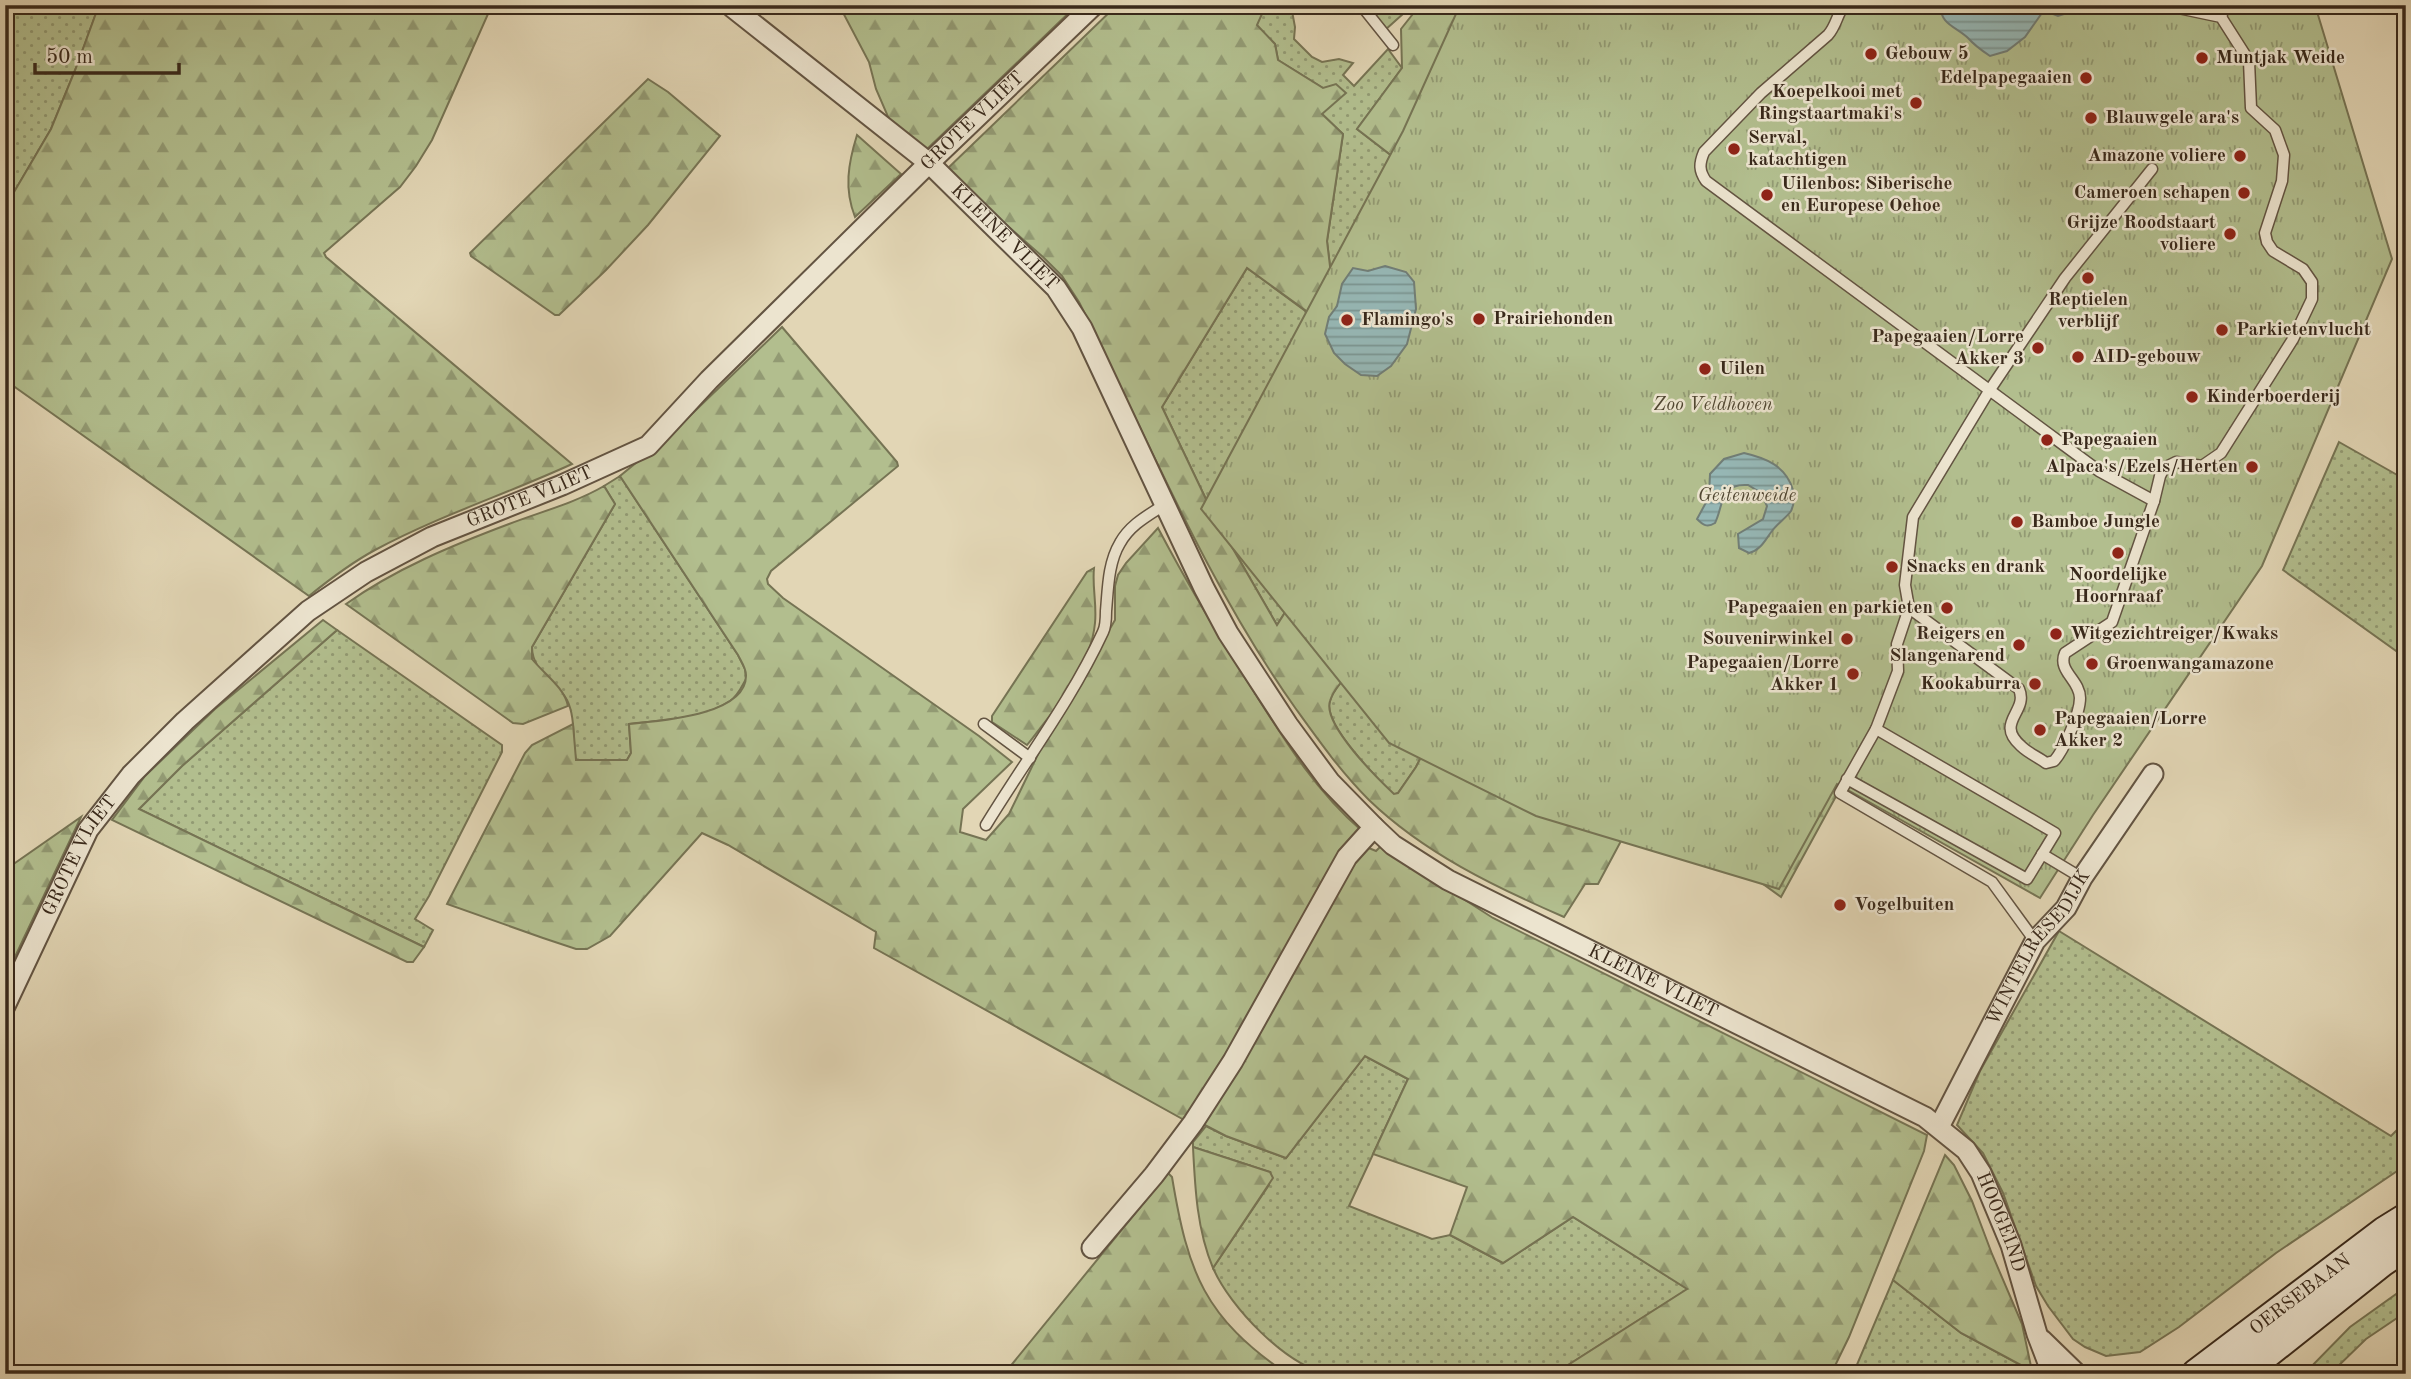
<svg xmlns="http://www.w3.org/2000/svg" width="2411" height="1379" viewBox="0 0 2411 1379" font-family="'Old Standard TT',serif">
	<style>
		.grass { fill: url(#grass-dots); stroke: #767454; stroke-width: 2 }
		.forest { fill: url(#forest-firs); stroke: #767454; stroke-width: 2; fill-rule: evenodd }
		.park { fill: url(#park-tufts); stroke: #767454; stroke-width: 2 }
		.water { fill: url(#water-rules); stroke: #717e77; stroke-width: 2 }
		.lines { fill: none; stroke-linecap: round; stroke-linejoin: round }
		.service-casing { stroke: #635442; stroke-width: 13 }
		.minor-casing { stroke: #635442; stroke-width: 23 }
		.secondary-casing { stroke: #39291b; stroke-width: 32 }
		.service { stroke: #ece4cf; stroke-width: 10 }
		.minor { stroke: #ece4cf; stroke-width: 19 }
		.secondary { stroke: #ece4cf; stroke-width: 28 }
		.poi-dot { fill: #8f2418; stroke: #ece4cf; stroke-width: 2.5 }
		.labels { text-anchor: middle; dominant-baseline: central; stroke-width: 5; stroke-linejoin: round; paint-order: stroke }
		.poi-label { font-size: 19px; font-weight: bold; fill: #39291b; stroke: #ece4cf; text-anchor: start }
		.street-label { font-size: 19px; fill: #39291b; stroke: #ece4cf }
		.park-label { font-size: 19px; font-style: italic; fill: #514732; stroke: #ece4cf }
	</style>
	<defs>
		<pattern id="grass-dots" width="8" height="8" patternUnits="userSpaceOnUse" patternTransform="scale(1.75)"><rect width="8" height="8" fill="#b2be8e"/><path d="M2 2h.1M6 6h.1" fill="none" stroke="#929a73" stroke-width="1.8" stroke-linecap="round"/></pattern>
		<pattern id="forest-firs" width="22" height="20" patternUnits="userSpaceOnUse" patternTransform="scale(1.75)"><rect width="22" height="20" fill="#b2be8e"/><path d="M5 1l3.5 6h-7zM16 11l3.5 6h-7z" fill="#929a73"/></pattern>
		<pattern id="park-tufts" width="24" height="20" patternUnits="userSpaceOnUse" patternTransform="scale(1.75)"><rect width="24" height="20" fill="#b2be8e"/><path d="M3 7l-1-3M5 7V3M7 7l1-3M15 17l-1-3M17 17v-4M19 17l1-3" fill="none" stroke="#929a73"/></pattern>
		<pattern id="water-rules" width="6" height="5" patternUnits="userSpaceOnUse" patternTransform="scale(1.75)"><rect width="6" height="5" fill="#96b7b5"/><path d="M0 2.5h6" fill="none" stroke="#7b9592"/></pattern>
	</defs>
	<rect width="100%" height="100%" fill="#e2d6b5"/>
	<filter id="stains"><feTurbulence type="fractalNoise" baseFrequency=".00286" numOctaves="4"/><feColorMatrix values="0 0 0 0 .2 0 0 0 0 .09 0 0 0 0 .02 0 0 0 .5 -.17"/></filter>
	<radialGradient id="worn" r=".72"><stop offset=".6" stop-color="#630" stop-opacity="0"/><stop offset="1" stop-color="#630" stop-opacity=".3"/></radialGradient>
	<!-- grass -->
	<g class="grass">
		<path d="M5,5H99L76,68L51,129L10,199L5,204Z"/>
		<path d="M1266,5H1297L1292,11L1295,27L1294,39L1312,57L1322,62L1339,59L1353,63L1343,75L1354,86L1388,49L1402,68L1357,129L1427,183L1352,507L1277,625L1214,516L1162,407L1247,268L1315,318L1332,283L1327,241L1343,134L1322,114L1323,88L1278,60L1275,44L1256,25Z"/>
		<path d="M1366,5H1413L1385,30Z"/>
		<path d="M2339,442L2406,480V658L2283,570Z"/>
		<path d="M620,476L738,655L745,669L746,679C742,686 738,696 730,701C701,720 662,720 629,724L631,753L627,760H576C572,741 576,718 567,700C556,680 532,672 532,647L615,504L604,486Z"/>
		<path d="M337,630L502,745V752L429,896L415,919L433,930L424,947L139,809L182,766Z"/>
		<path d="M1360,662L1441,718L1416,767L1398,793L1394,795C1378,779 1322,724 1330,701C1334,687 1350,673 1360,662Z"/>
		<path d="M2059,931L2391,1136L2406,1121V1165L2276,1253L2179,1327L2140,1352L2106,1356L2085,1347L2073,1339L2048,1306L2036,1286L2003,1193L1983,1153L1957,1125L1980,1071Z"/>
		<path d="M1365,1056L1408,1079L1349,1206L1432,1239L1450,1235L1503,1263L1573,1217L1688,1289L1554,1374H1329C1286,1366 1230,1307 1213,1268L1269,1185L1270,1172L1193,1147V1142L1206,1126L1226,1136L1286,1158Z"/>
		<path d="M1893,1280L1961,1333L2032,1371L2033,1374H1853Z"/>
		<path d="M2406,1287V1312L2366,1339L2330,1374H2304L2350,1327Z"/>
	</g>
	<!-- forest -->
	<g class="forest">
		<path d="M99,5H492L432,140L416,166L400,187L324,253L326,257L572,464C507,494 438,516 375,550C351,563 330,579 309,596L5,380V204L10,199L51,129L76,68Z"/>
		<path d="M839,5H1077L924,152L892,126L876,89L869,62Z"/>
		<path d="M1117,5H1266L1257,25L1275,44L1278,60L1323,88L1336,84L1346,93L1322,114L1343,134L1327,241L1332,283L1316,318L1247,268L1162,407L1214,516L1277,625L1352,507L1427,183L1357,129L1402,68L1401,29L1420,5H1856L1846,778L1781,897L1644,798L1598,884H1585L1564,917C1495,887 1424,853 1369,800C1341,772 1319,741 1296,709C1207,584 1148,439 1079,302L1062,276L1043,257L945,171ZM1360,662L1441,718L1416,767L1398,793L1394,794C1378,779 1322,724 1330,701C1334,687 1350,673 1360,662Z"/>
		<path d="M648,79L668,92L720,136L648,225L606,270L559,315H555L471,256L470,253Z"/>
		<path d="M857,135L901,174L855,217C844,189 848,164 857,135Z"/>
		<path d="M782,327L897,462L898,466L771,571L767,579L768,584L783,598L979,736L1012,762L963,809L960,832L986,840L1009,814L1043,744L1115,620V586L1118,575L1126,563L1158,528C1188,585 1221,640 1256,695C1287,744 1317,792 1361,830L1186,1121L874,948L876,932L728,845L702,833L610,936L587,949H576L543,938L447,904L525,753L532,745L573,724L576,760H627L631,753L629,724C657,721 747,716 746,675C746,668 741,661 738,655L620,476L670,435Z"/>
		<path d="M604,486L615,504L532,647V659C544,674 564,687 568,706L523,724L513,723L346,604C395,569 453,545 509,524C540,512 575,503 604,486Z"/>
		<path d="M1094,568C1092,587 1097,604 1095,623C1091,667 1054,711 1027,745L992,722V716L1087,572Z"/>
		<path d="M323,620L337,630L182,766L139,809L424,947L413,962H407L112,820L145,776L215,709Z"/>
		<path d="M81,817L5,978V870Z"/>
		<path d="M1364,846L1376,851L1381,846L1493,918L1927,1135L1924,1151L1849,1337L1831,1374H1554L1687,1289L1573,1217L1503,1263L1450,1235L1467,1187L1373,1154L1408,1079L1365,1056L1286,1158L1226,1136L1199,1122Z"/>
		<path d="M1193,1147L1270,1172L1273,1178L1213,1268C1197,1230 1195,1188 1193,1147Z"/>
		<path d="M1945,1155L1954,1165L1972,1201L1992,1254L2022,1324L2032,1371L1961,1333L1893,1280Z"/>
		<path d="M1168,1173L1172,1177C1188,1273 1204,1317 1287,1374H1004Z"/>
	</g>
	<!-- park -->
	<path class="park" d="M1460,5H2315L2392,259L2262,566L2093,815L2040,898L1837,784L1779,889L1536,816L1389,743L1201,509L1403,131Z"/>
	<!-- water -->
	<g class="water">
		<path d="M1941,5H2078L2074,11L2058,16L2048,12L2042,13L2025,37L2007,51L1990,56C1981,50 1975,46 1968,38C1957,27 1939,24 1941,5Z"/>
		<path d="M1385,266L1406,272L1414,282L1416,309L1407,344L1391,366L1377,376L1361,375L1345,364L1334,353L1325,334L1329,317L1337,306L1342,284L1353,268L1368,271Z"/>
		<path d="M1744,453C1766,458 1786,466 1793,490C1794,496 1794,505 1791,511C1786,518 1777,524 1772,531C1765,540 1761,550 1749,553L1739,548L1738,534L1763,519L1767,506L1761,493L1748,485C1719,483 1724,505 1715,523C1707,528 1703,525 1697,519L1709,497L1710,474L1724,459Z"/>
	</g>
	<g class="lines">
		<defs>
			<g id="service">
				<path d="M1361,5L1393,45"/>
				<path d="M1844,5C1837,15 1836,26 1828,35L1761,93L1704,152C1699,164 1699,171 1706,181L2099,471L2154,501"/>
				<path d="M2221,17L2225,5"/>
				<path d="M1909,608L2019,689C2029,712 1994,722 2021,746C2028,753 2038,757 2046,763L2054,761C2064,750 2080,713 2080,698C2080,680 2057,671 2065,653L2112,622L2154,501L2160,476L2164,468L2176,462L2202,466L2221,453L2293,339L2312,299V282L2303,269L2273,251L2267,242L2265,233L2282,181L2284,155L2275,130L2251,108L2249,61L2221,17L2164,5"/>
				<path d="M984,724L1030,758"/>
				<path d="M1847,779L2027,879L2055,833L1876,729"/>
				<path d="M986,825C1025,761 1071,701 1103,632C1106,626 1106,618 1106,611C1108,589 1108,563 1120,543C1130,525 1147,516 1164,505"/>
				<path d="M2042,854L2082,878"/>
				<path d="M2035,941L1992,882L1840,793L1876,729L1898,671L1897,644L1909,608L1905,585L1913,517L1989,391L2065,278L2152,169"/>
			</g>
			<g id="minor">
				<path id="s1" d="M732,7L929,163L1056,288L1082,328L1204,588L1228,633L1288,725L1330,782L1374,827L1393,845L1448,880L1925,1117L1966,1150L1981,1173L2011,1245L2037,1334L2050,1368L2055,1374"/>
				<path id="s2" d="M5,1006L88,830L131,775L185,721L308,611L366,572L432,537L562,485L648,446L709,380L929,163L1094,5"/>
				<path id="s3" d="M1939,1127L2035,941L2066,908L2082,878L2153,774"/>
				<path d="M1092,1248L1154,1175L1193,1123L1233,1061L1347,857L1374,827"/>
				<path d="M2042,1340L2077,1374"/>
			</g>
			<g id="secondary">
				<path id="s4" d="M2196,1374L2385,1231L2406,1218"/>
				<path d="M2241,1374L2382,1262L2406,1246"/>
			</g>
		</defs>
		<!-- service casing -->
		<use href="#service" class="service-casing"/>
		<!-- minor casing -->
		<use href="#minor" class="minor-casing"/>
		<!-- secondary casing -->
		<use href="#secondary" class="secondary-casing"/>
		<!-- service -->
		<use href="#service" class="service"/>
		<!-- minor -->
		<use href="#minor" class="minor"/>
		<!-- secondary -->
		<use href="#secondary" class="secondary"/>
	</g>
	<!-- markers -->
	<g class="poi-dot">
		<circle cx="1871" cy="54" r="7"/>
		<circle cx="2202" cy="58" r="7"/>
		<circle cx="2086" cy="78" r="7"/>
		<circle cx="1916" cy="103" r="7"/>
		<circle cx="2091" cy="118" r="7"/>
		<circle cx="1734" cy="149" r="7"/>
		<circle cx="2240" cy="156" r="7"/>
		<circle cx="2244" cy="193" r="7"/>
		<circle cx="1767" cy="195" r="7"/>
		<circle cx="2230" cy="234" r="7"/>
		<circle cx="2088" cy="278" r="7"/>
		<circle cx="1479" cy="319" r="7"/>
		<circle cx="1347" cy="320" r="7"/>
		<circle cx="2222" cy="330" r="7"/>
		<circle cx="2038" cy="348" r="7"/>
		<circle cx="2078" cy="357" r="7"/>
		<circle cx="1705" cy="369" r="7"/>
		<circle cx="2192" cy="397" r="7"/>
		<circle cx="2047" cy="440" r="7"/>
		<circle cx="2252" cy="467" r="7"/>
		<circle cx="2017" cy="522" r="7"/>
		<circle cx="2118" cy="553" r="7"/>
		<circle cx="1892" cy="567" r="7"/>
		<circle cx="1947" cy="608" r="7"/>
		<circle cx="2056" cy="634" r="7"/>
		<circle cx="1847" cy="639" r="7"/>
		<circle cx="2019" cy="645" r="7"/>
		<circle cx="2092" cy="664" r="7"/>
		<circle cx="1853" cy="674" r="7"/>
		<circle cx="2035" cy="684" r="7"/>
		<circle cx="2040" cy="730" r="7"/>
		<circle cx="1840" cy="905" r="7"/>
	</g>
	<g class="labels">
		<!-- poi labels -->
		<g class="poi-label">
			<text x="1885" y="54">Gebouw 5</text>
			<text x="2216" y="58">Muntjak Weide</text>
			<text x="2072" y="78" text-anchor="end">Edelpapegaaien</text>
			<text x="1902" y="92" text-anchor="end">Koepelkooi met<tspan x="1902" dy="22">Ringstaartmaki's</tspan></text>
			<text x="2105" y="118">Blauwgele ara's</text>
			<text x="1748" y="138">Serval,<tspan x="1748" dy="22">katachtigen</tspan></text>
			<text x="2226" y="156" text-anchor="end">Amazone voliere</text>
			<text x="1781" y="184">Uilenbos: Siberische<tspan x="1781" dy="22">en Europese Oehoe</tspan></text>
			<text x="2230" y="193" text-anchor="end">Cameroen schapen</text>
			<text x="2216" y="223" text-anchor="end">Grijze Roodstaart<tspan x="2216" dy="22">voliere</tspan></text>
			<text x="2088" y="300" text-anchor="middle">Reptielen<tspan x="2088" dy="22">verblijf</tspan></text>
			<text x="1493" y="319">Prairiehonden</text>
			<text x="1361" y="320">Flamingo's</text>
			<text x="2236" y="330">Parkietenvlucht</text>
			<text x="2024" y="337" text-anchor="end">Papegaaien/Lorre<tspan x="2024" dy="22">Akker 3</tspan></text>
			<text x="2092" y="357">AID-gebouw</text>
			<text x="1719" y="369">Uilen</text>
			<text x="2206" y="397">Kinderboerderij</text>
			<text x="2061" y="440">Papegaaien</text>
			<text x="2238" y="467" text-anchor="end">Alpaca's/Ezels/Herten</text>
			<text x="2031" y="522">Bamboe Jungle</text>
			<text x="1906" y="567">Snacks en drank</text>
			<text x="2118" y="575" text-anchor="middle">Noordelijke<tspan x="2118" dy="22">Hoornraaf</tspan></text>
			<text x="1933" y="608" text-anchor="end">Papegaaien en parkieten</text>
			<text x="2005" y="634" text-anchor="end">Reigers en<tspan x="2005" dy="22">Slangenarend</tspan></text>
			<text x="2070" y="634">Witgezichtreiger/Kwaks</text>
			<text x="1833" y="639" text-anchor="end">Souvenirwinkel</text>
			<text x="1839" y="663" text-anchor="end">Papegaaien/Lorre<tspan x="1839" dy="22">Akker 1</tspan></text>
			<text x="2106" y="664">Groenwangamazone</text>
			<text x="2021" y="684" text-anchor="end">Kookaburra</text>
			<text x="2054" y="719">Papegaaien/Lorre<tspan x="2054" dy="22">Akker 2</tspan></text>
			<text x="1854" y="905">Vogelbuiten</text>
		</g>
		<!-- street labels -->
		<g class="street-label">
			<text stroke="none"><textPath href="#s2" startOffset="1344">GROTE VLIET</textPath></text>
			<text stroke="none"><textPath href="#s1" startOffset="357">KLEINE VLIET</textPath></text>
			<text stroke="none"><textPath href="#s2" startOffset="756">GROTE VLIET</textPath></text>
			<text stroke="none"><textPath href="#s2" startOffset="168">GROTE VLIET</textPath></text>
			<text stroke="none"><textPath href="#s3" startOffset="206">WINTELRESEDIJK</textPath></text>
			<text stroke="none"><textPath href="#s1" startOffset="1379">KLEINE VLIET</textPath></text>
			<text stroke="none"><textPath href="#s1" startOffset="1816">HOOGEIND</textPath></text>
			<text stroke="none"><textPath href="#s4" startOffset="131">OERSEBAAN</textPath></text>
		</g>
		<!-- park labels -->
		<g class="park-label">
			<text x="1713" y="405">Zoo Veldhoven</text>
			<text x="1747" y="496">Geitenweide</text>
		</g>
	</g>
	<!-- margin -->
	<rect width="2411" height="1379" fill="none" stroke="#e2d6b5" stroke-width="28"/>
	<rect x="7" y="7" width="2397" height="1365" fill="none" stroke="#39291b" stroke-width="3.5"/>
	<rect x="14" y="14" width="2383" height="1351" fill="none" stroke="#39291b" stroke-width="2"/>
	<!-- scale -->
	<path d="M35 63v10h144v-10" fill="none" stroke="#39291b" stroke-width="3.5"/>
	<text x="46" y="63" font-size="21" fill="#39291b" stroke="#ece4cf" stroke-width="5" paint-order="stroke">50 m</text>
	<rect width="100%" height="100%" filter="url(#stains)"/>
	<rect width="100%" height="100%" fill="url(#worn)"/>
</svg>
